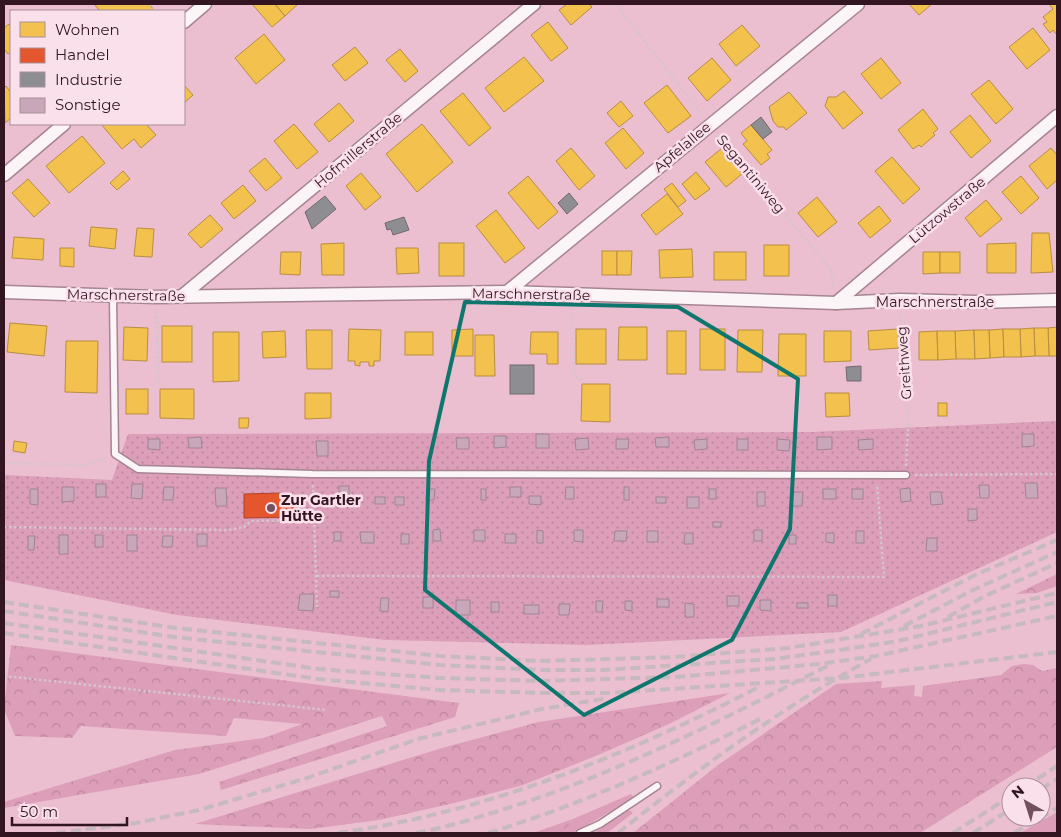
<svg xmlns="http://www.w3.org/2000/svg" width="1061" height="837" viewBox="0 0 1061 837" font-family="Montserrat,sans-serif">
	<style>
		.grass { fill: #dc9eb8 }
		.forest { fill: url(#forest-crowns) }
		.park { fill: url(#park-dots) }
		.homes { fill: #f2c14e; stroke: #b98d41 }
		.shops { fill: #e4572e; stroke: #af432a }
		.industry { fill: #8d8d92; stroke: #726970 }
		.building { fill: #c7a7b9; stroke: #a28394 }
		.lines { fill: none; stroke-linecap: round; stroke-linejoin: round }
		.lane-casing { stroke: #a68492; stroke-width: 9 }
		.street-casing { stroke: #a68492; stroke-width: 15 }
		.path { stroke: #d4c6cc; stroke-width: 2.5; stroke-dasharray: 2.5 2.5; stroke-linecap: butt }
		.lane { stroke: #fcf5f8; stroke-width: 6 }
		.street { stroke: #fcf5f8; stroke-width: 12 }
		.rail { stroke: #c6babf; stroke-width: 4; stroke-dasharray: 10 5; stroke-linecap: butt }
		.marked { fill: none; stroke: #0f766e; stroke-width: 4; stroke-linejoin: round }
		.poi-dot { fill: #73505f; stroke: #fae0ea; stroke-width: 2 }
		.labels { text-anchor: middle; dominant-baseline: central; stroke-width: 5; stroke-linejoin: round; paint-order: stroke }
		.street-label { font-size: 14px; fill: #331522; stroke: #fae0ea }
		.poi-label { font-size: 14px; font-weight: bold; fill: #331522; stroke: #fae0ea; text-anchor: start }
	</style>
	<defs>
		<pattern id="forest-crowns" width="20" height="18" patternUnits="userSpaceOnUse" patternTransform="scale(1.25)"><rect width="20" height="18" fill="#dc9eb8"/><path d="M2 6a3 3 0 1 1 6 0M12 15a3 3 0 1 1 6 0" fill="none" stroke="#bd879e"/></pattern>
		<pattern id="park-dots" width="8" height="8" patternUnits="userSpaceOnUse" patternTransform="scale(1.25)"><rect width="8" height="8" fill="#dc9eb8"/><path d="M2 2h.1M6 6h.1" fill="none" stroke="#bd879e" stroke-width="1.8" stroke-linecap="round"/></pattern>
	</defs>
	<rect width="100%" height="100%" fill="#ebbed0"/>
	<!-- grass -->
	<g class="grass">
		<path d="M631,794L634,798L573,833H564L573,819Z"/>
		<path d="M628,809L633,813L607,833H594Z"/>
		<path d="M1057,812V833H1020Z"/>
	</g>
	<!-- forest -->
	<g class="forest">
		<path d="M1057,574V586L1037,593L1016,594Z"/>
		<path d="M11,645L459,703L455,717L221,790L219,782L387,726L382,716L199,774L4,808V802L175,750L264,738L302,724L234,718L226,736L81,726L72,738L15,736L4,709Z"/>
		<path d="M1024,664L1033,665L1042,671L1057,668V747L920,833H633L718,765L836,684L882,681L881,688L915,685L914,696L922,697L923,686L1001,675L1012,666Z"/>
		<path d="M730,693L669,724L598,755L523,785L454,803L379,820L310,829L195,824L442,748L539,722Z"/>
		<path d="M573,819L564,833H533Z"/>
	</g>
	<!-- park -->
	<path class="park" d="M1057,421V532L841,632L587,645L386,640L177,615L4,580V475L112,480L128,434L811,432Z"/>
	<!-- homes -->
	<g class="homes">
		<path d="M94,4H149L155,11H100Z"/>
		<path d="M252,4H275L285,16L272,27Z"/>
		<path d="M275,4H298L285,16Z"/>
		<path d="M567,4H589L592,7L571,25L559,10Z"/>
		<path d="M909,4H932L919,15Z"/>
		<path d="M1049,4H1057V35L1053,30L1050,33L1043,24L1047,22L1043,17L1053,9Z"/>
		<path d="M548,22L568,48L551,61L531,35Z"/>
		<path d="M9,24L11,27V52L8,54L4,49V28Z"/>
		<path d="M742,25L760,46L736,66L719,44Z"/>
		<path d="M1033,28L1050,50L1027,69L1009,47Z"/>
		<path d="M264,34L285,60L256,84L235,58Z"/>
		<path d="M355,47L368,63L345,81L332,65Z"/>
		<path d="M400,49L418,71L405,82L386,60Z"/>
		<path d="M524,57L544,81L504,112L485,88Z"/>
		<path d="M712,58L731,80L707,101L688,78Z"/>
		<path d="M881,58L901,83L881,99L861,74Z"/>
		<path d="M989,80L1013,109L996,124L971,94Z"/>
		<path d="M184,85L193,95L184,103Z"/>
		<path d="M667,85L691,116L668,133L644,103Z"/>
		<path d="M6,86L11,93V118L5,123L4,88Z"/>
		<path d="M844,91L863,113L843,129L825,106L828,97H836Z"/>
		<path d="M789,92L807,113L786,130L784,127H778L773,121L769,107Z"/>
		<path d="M463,93L491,128L469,146L440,111Z"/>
		<path d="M621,101L633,116L619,127L607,113Z"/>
		<path d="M339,103L354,121L329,142L314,124Z"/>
		<path d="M923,109L938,129L933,133L935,135L921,147L919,145L913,149L898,130Z"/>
		<path d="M970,115L991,141L971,158L950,132Z"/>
		<path d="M101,124H146L156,135L141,148L134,139L122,149Z"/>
		<path d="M294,124L318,152L297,169L274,141Z"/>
		<path d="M422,124L453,162L417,192L386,154Z"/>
		<path d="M751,125L772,150L767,154L770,158L761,165L743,144L747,141L741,133Z"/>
		<path d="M623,128L644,153L626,169L605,143Z"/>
		<path d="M82,136L105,163L69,193L46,166Z"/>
		<path d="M571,148L595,176L579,190L556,161Z"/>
		<path d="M1051,148L1057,155V180L1047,189L1029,166Z"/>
		<path d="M721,149L742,174L726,187L705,162Z"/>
		<path d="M892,157L920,189L903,204L875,171Z"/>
		<path d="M265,158L282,178L266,191L249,171Z"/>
		<path d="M123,171L130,179L117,190L110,183Z"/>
		<path d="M696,172L710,189L695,200L682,184Z"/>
		<path d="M361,173L381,197L365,210L346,186Z"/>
		<path d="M528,176L558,212L538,229L508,193Z"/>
		<path d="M1021,176L1039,198L1021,214L1002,192Z"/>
		<path d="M28,179L50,203L34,217L12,193Z"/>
		<path d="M672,183L686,201L678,207L664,189Z"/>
		<path d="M243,185L256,201L234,219L221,203Z"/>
		<path d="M667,194L683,214L656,235L641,215Z"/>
		<path d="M817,197L837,222L818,237L798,213Z"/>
		<path d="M986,200L1002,219L980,237L965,218Z"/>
		<path d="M879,206L891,221L870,238L858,223Z"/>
		<path d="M496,210L525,248L505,263L476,226Z"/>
		<path d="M210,215L223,229L201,248L188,234Z"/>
		<path d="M91,227L117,229L115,249L89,246Z"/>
		<path d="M137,228L154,229L152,257L134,256Z"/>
		<path d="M1032,233H1049L1053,272L1031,273Z"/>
		<path d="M14,237L44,239L43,260L12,258Z"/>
		<path d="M344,243V275H322L321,244Z"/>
		<rect x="439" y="243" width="25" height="33"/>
		<path d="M1016,243V273H987V244Z"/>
		<rect x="764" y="245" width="25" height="31"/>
		<path d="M60,248H74V267L60,266Z"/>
		<path d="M396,248H418L419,273L397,274Z"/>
		<path d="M692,249L693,277L660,278L659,250Z"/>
		<rect x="602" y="251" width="15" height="24"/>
		<path d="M617,251H632L631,275H617Z"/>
		<path d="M281,252H301L300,275L280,274Z"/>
		<rect x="714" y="252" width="32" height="28"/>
		<path d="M923,252H940V273L923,274Z"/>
		<rect x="940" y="252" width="20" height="21"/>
		<path d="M10,323L47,326L44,356L7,352Z"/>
		<rect x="162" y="326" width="30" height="36"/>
		<path d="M124,327L148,328L147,361L123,360Z"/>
		<path d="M619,327H647V360H618Z"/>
		<path d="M1057,327V356H1049L1048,328Z"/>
		<path d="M1034,328H1048L1049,356H1035Z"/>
		<path d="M1034,328L1035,356L1021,357L1020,329Z"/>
		<path d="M349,329L381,330L380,361H374V366H369V362H360V366L355,365V361H348Z"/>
		<path d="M473,329V356H452V330Z"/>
		<rect x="576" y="329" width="30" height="35"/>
		<rect x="700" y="329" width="25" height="41"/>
		<path d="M898,329L899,348L869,350L868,331Z"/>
		<path d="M1003,329L1004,357L990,358L989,330Z"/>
		<path d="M1003,329H1020L1021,357H1004Z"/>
		<path d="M306,330H332V369H307Z"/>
		<path d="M738,330H763L762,372H737Z"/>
		<path d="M974,330L975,359H956L955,331Z"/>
		<path d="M974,330H989L990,358L975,359Z"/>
		<path d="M285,331L286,357L263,358L262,332Z"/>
		<rect x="667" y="331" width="19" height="43"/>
		<path d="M824,331H851V361L824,362Z"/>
		<path d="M937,331L938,360H919V332Z"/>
		<path d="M937,331H955L956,359L938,360Z"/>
		<path d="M213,332H239V381L213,382Z"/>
		<rect x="405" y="332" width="28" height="23"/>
		<path d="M531,332H558V364H547V354H530Z"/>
		<path d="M779,334H806V376H778Z"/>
		<path d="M475,335H494L495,376H475Z"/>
		<path d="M66,341H98L97,393L65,392Z"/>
		<path d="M582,384H610V422L581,421Z"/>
		<rect x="126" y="389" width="22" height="25"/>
		<path d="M160,389H194V419L160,418Z"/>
		<path d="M305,393H331V418L305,419Z"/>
		<path d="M825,393H849L850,416L826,417Z"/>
		<rect x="938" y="403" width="9" height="13"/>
		<path d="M239,418H249L248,428H239Z"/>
		<path d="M14,441L27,443L25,453L13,451Z"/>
	</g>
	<!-- shops -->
	<path class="shops" d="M282,493V500H297V517L244,518V494Z"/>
	<!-- industry -->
	<g class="industry">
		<path d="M761,117L772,132L763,139L751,125Z"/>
		<path d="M569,193L578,204L567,214L558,203Z"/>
		<path d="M325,196L336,209L312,229L305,212Z"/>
		<path d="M404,217L409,230L393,235L391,229L387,230L385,223Z"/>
		<rect x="510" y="365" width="24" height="29"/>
		<path d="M861,366V381H847L846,367Z"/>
	</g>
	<!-- building -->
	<g class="building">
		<rect x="536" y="434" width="13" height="14"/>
		<path d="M1022,434H1034V446L1022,447Z"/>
		<path d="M494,436H506V447L494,448Z"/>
		<path d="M201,437L202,448H189L188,438Z"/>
		<path d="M669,437V447H656L655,438Z"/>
		<path d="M817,437H832V449L817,450Z"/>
		<path d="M456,438H469V449H457Z"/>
		<path d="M588,438L589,449L576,450L575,439Z"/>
		<path d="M148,439H160V450L148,449Z"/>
		<path d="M616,439H629L628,449H616Z"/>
		<path d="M707,439V449L695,450L694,440Z"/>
		<rect x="737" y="439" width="11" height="11"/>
		<path d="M777,439L790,440L789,451L777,450Z"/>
		<path d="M873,439V449L859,450L858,440Z"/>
		<path d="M316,441H328V456H317Z"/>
		<path d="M1025,483H1037L1038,498H1026Z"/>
		<rect x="96" y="484" width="10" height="13"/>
		<path d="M132,484H143L142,499L131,498Z"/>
		<path d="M979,485H989V498H980Z"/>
		<rect x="339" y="486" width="10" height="10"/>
		<path d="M62,487H74V501L62,502Z"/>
		<path d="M164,487H174L173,500H163Z"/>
		<rect x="510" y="487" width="11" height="10"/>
		<path d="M566,487H574V499H565Z"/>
		<rect x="624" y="487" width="5" height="13"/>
		<path d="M215,488H226L227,506H216Z"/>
		<path d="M910,488L911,501L901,502L900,489Z"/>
		<path d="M30,489H38V505L30,504Z"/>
		<path d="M427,489H435L434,500H426Z"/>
		<rect x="481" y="489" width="5" height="11"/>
		<rect x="709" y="489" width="7" height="10"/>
		<rect x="823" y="489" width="13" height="10"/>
		<rect x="852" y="489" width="11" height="10"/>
		<rect x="757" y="492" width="8" height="14"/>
		<path d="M791,492H803L802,506H791Z"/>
		<path d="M930,492H941L943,504L931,505Z"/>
		<path d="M529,496H541V505L529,504Z"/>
		<rect x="375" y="497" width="10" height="7"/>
		<rect x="395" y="497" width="9" height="8"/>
		<rect x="656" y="497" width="10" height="6"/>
		<rect x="687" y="497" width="12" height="11"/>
		<path d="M968,509H977V520L968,521Z"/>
		<rect x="713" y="522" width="8" height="5"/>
		<path d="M440,529L441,541H433V530Z"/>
		<rect x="474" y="530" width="11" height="11"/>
		<path d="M537,530L543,531V543H537Z"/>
		<path d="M574,530H583V542L574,541Z"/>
		<rect x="754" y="530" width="8" height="11"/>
		<path d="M615,531H627L626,541H614Z"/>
		<rect x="647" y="531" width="11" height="11"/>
		<rect x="856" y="531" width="8" height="12"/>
		<rect x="334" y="532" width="7" height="9"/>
		<path d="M360,532H374V543H361Z"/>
		<path d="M685,533H693V544H684Z"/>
		<path d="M826,533H834V543L826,542Z"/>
		<rect x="197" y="534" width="10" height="12"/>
		<rect x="401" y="534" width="8" height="10"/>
		<rect x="505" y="534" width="11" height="9"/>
		<rect x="59" y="535" width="9" height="19"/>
		<rect x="95" y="535" width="8" height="12"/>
		<rect x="127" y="535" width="10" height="16"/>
		<rect x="789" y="535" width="7" height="9"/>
		<path d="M28,536H35L34,550H28Z"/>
		<path d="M163,536H173L172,547H162Z"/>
		<path d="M927,538H937V551H926Z"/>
		<rect x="330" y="591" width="9" height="6"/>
		<path d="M300,594H314L313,611L298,610Z"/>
		<rect x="828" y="595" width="9" height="11"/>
		<rect x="727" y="596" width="12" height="10"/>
		<rect x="423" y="597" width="10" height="11"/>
		<path d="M381,598H389L388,612L380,611Z"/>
		<rect x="657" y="599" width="12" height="8"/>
		<rect x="456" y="600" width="14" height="15"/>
		<path d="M760,600H771V611L760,610Z"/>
		<path d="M596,601H603L602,612H596Z"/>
		<path d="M625,601H632V611L625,610Z"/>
		<rect x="491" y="602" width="8" height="10"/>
		<path d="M685,603L694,604V617H685Z"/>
		<rect x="797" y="603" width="11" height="5"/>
		<path d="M559,604H570L569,615H559Z"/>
		<rect x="524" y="605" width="15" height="9"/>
	</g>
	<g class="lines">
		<defs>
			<g id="lane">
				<path d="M113,297L115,454L138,469L312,474L906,475"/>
				<path d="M580,833L600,824L657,786"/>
			</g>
			<g id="street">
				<path d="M184,22L205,4"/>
				<path d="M4,175L64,124"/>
				<path d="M4,292L156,297L507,292L836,303L900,300L976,302L1057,300"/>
				<path d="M507,292L858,4"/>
				<path d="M182,296L534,4"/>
				<path d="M836,303L1057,116"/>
			</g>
		</defs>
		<!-- lane casing -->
		<use href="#lane" class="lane-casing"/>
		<!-- street casing -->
		<use href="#street" class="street-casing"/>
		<!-- path -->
		<g class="path">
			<path d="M150,4L156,11"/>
			<path d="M616,4L702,115"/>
			<path d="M718,135L830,268L834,288"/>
			<path d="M572,307L574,376L584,381"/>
			<path d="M157,311L158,383"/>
			<path d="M901,314L908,426L906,466"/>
			<path d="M4,463L86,465L106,458"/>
			<path d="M915,475L1057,474"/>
			<path d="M313,485L317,607"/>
			<path d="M4,527L228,530L244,527L251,521L314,520"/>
			<path d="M317,576L884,577L877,484"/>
			<path d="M4,676L327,710"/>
		</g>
		<!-- lane -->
		<use href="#lane" class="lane"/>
		<!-- street -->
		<use href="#street" class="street"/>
		<!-- rail -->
		<g class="rail">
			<path d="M4,602L175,628L440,656L541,661L675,657L788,648L921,626L1057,593"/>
			<path d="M4,611L174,637L440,665L542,670H604L774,659L840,650L898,641L1057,602"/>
			<path d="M948,617L985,596L1057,563"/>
			<path d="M4,623L318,669L439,678L542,681L676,677L819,664L876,656L1057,616"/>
			<path d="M904,626L973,590L1057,552"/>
			<path d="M4,633L317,679L440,690L542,693H608L841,678L1057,652"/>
			<path d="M861,634L975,575L1057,540"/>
			<path d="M1025,787L1057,766"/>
			<path d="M1041,789L1057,779"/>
			<path d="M56,833L136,823L199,810L304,779L418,739L542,709L608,698"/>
			<path d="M338,833C488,812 627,755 761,686"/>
			<path d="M416,833C449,827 482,816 514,806C624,770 726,718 829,665"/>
			<path d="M488,833C583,804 673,763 762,718"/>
			<path d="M618,833C698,769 781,708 871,659"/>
			<path d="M953,833L1011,796"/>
			<path d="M973,833L1011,809"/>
			<path d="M1014,833L1057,808"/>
		</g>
	</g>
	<!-- marked area -->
	<path class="marked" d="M465,302L678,307L798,379L790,529L732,640L584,715L425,590L429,461Z"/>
	<!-- markers -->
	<circle class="poi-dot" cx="271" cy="508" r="5"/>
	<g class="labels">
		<!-- street labels -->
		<g class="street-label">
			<text transform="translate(682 147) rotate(-40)">Apfelallee</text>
			<text transform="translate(358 150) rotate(-40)">Hofmillerstraße</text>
			<text transform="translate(751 174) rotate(50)">Segantiniweg</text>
			<text transform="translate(947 210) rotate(-40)">Lützowstraße</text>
			<text transform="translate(531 294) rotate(1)">Marschnerstraße</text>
			<text transform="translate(126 295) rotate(1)">Marschnerstraße</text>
			<text x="935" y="302">Marschnerstraße</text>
			<text transform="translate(904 363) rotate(-94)">Greithweg</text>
		</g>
		<!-- poi labels -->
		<g class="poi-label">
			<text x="281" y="500">Zur Gartler<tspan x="281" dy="16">Hütte</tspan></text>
		</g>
	</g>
	<!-- border -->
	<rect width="1061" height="837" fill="none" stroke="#331522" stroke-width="10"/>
	<!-- legend -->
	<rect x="10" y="10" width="175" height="115" fill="#fae0ea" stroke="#aa8f9a"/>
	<rect x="20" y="22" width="25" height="15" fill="#f2c14e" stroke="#aa8f9a"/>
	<text x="55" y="35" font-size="15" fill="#331522">Wohnen</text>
	<rect x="20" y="48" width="25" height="15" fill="#e4572e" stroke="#aa8f9a"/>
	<text x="55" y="60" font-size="15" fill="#331522">Handel</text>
	<rect x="20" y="72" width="25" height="15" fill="#8d8d92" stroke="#aa8f9a"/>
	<text x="55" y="85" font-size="15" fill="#331522">Industrie</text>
	<rect x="20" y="98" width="25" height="15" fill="#c7a7b9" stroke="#aa8f9a"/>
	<text x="55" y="110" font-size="15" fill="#331522">Sonstige</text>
	<!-- north arrow -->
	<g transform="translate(1026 802) rotate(321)"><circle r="24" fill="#fae0ea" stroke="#aa8f9a"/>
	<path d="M0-4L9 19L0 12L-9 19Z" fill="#73505f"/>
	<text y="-8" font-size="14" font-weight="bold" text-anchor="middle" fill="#331522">N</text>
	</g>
	<!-- scale -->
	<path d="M12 817v8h115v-8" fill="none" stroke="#331522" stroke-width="2.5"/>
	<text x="20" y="817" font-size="15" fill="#331522" stroke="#fae0ea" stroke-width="4" paint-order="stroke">50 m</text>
</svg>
